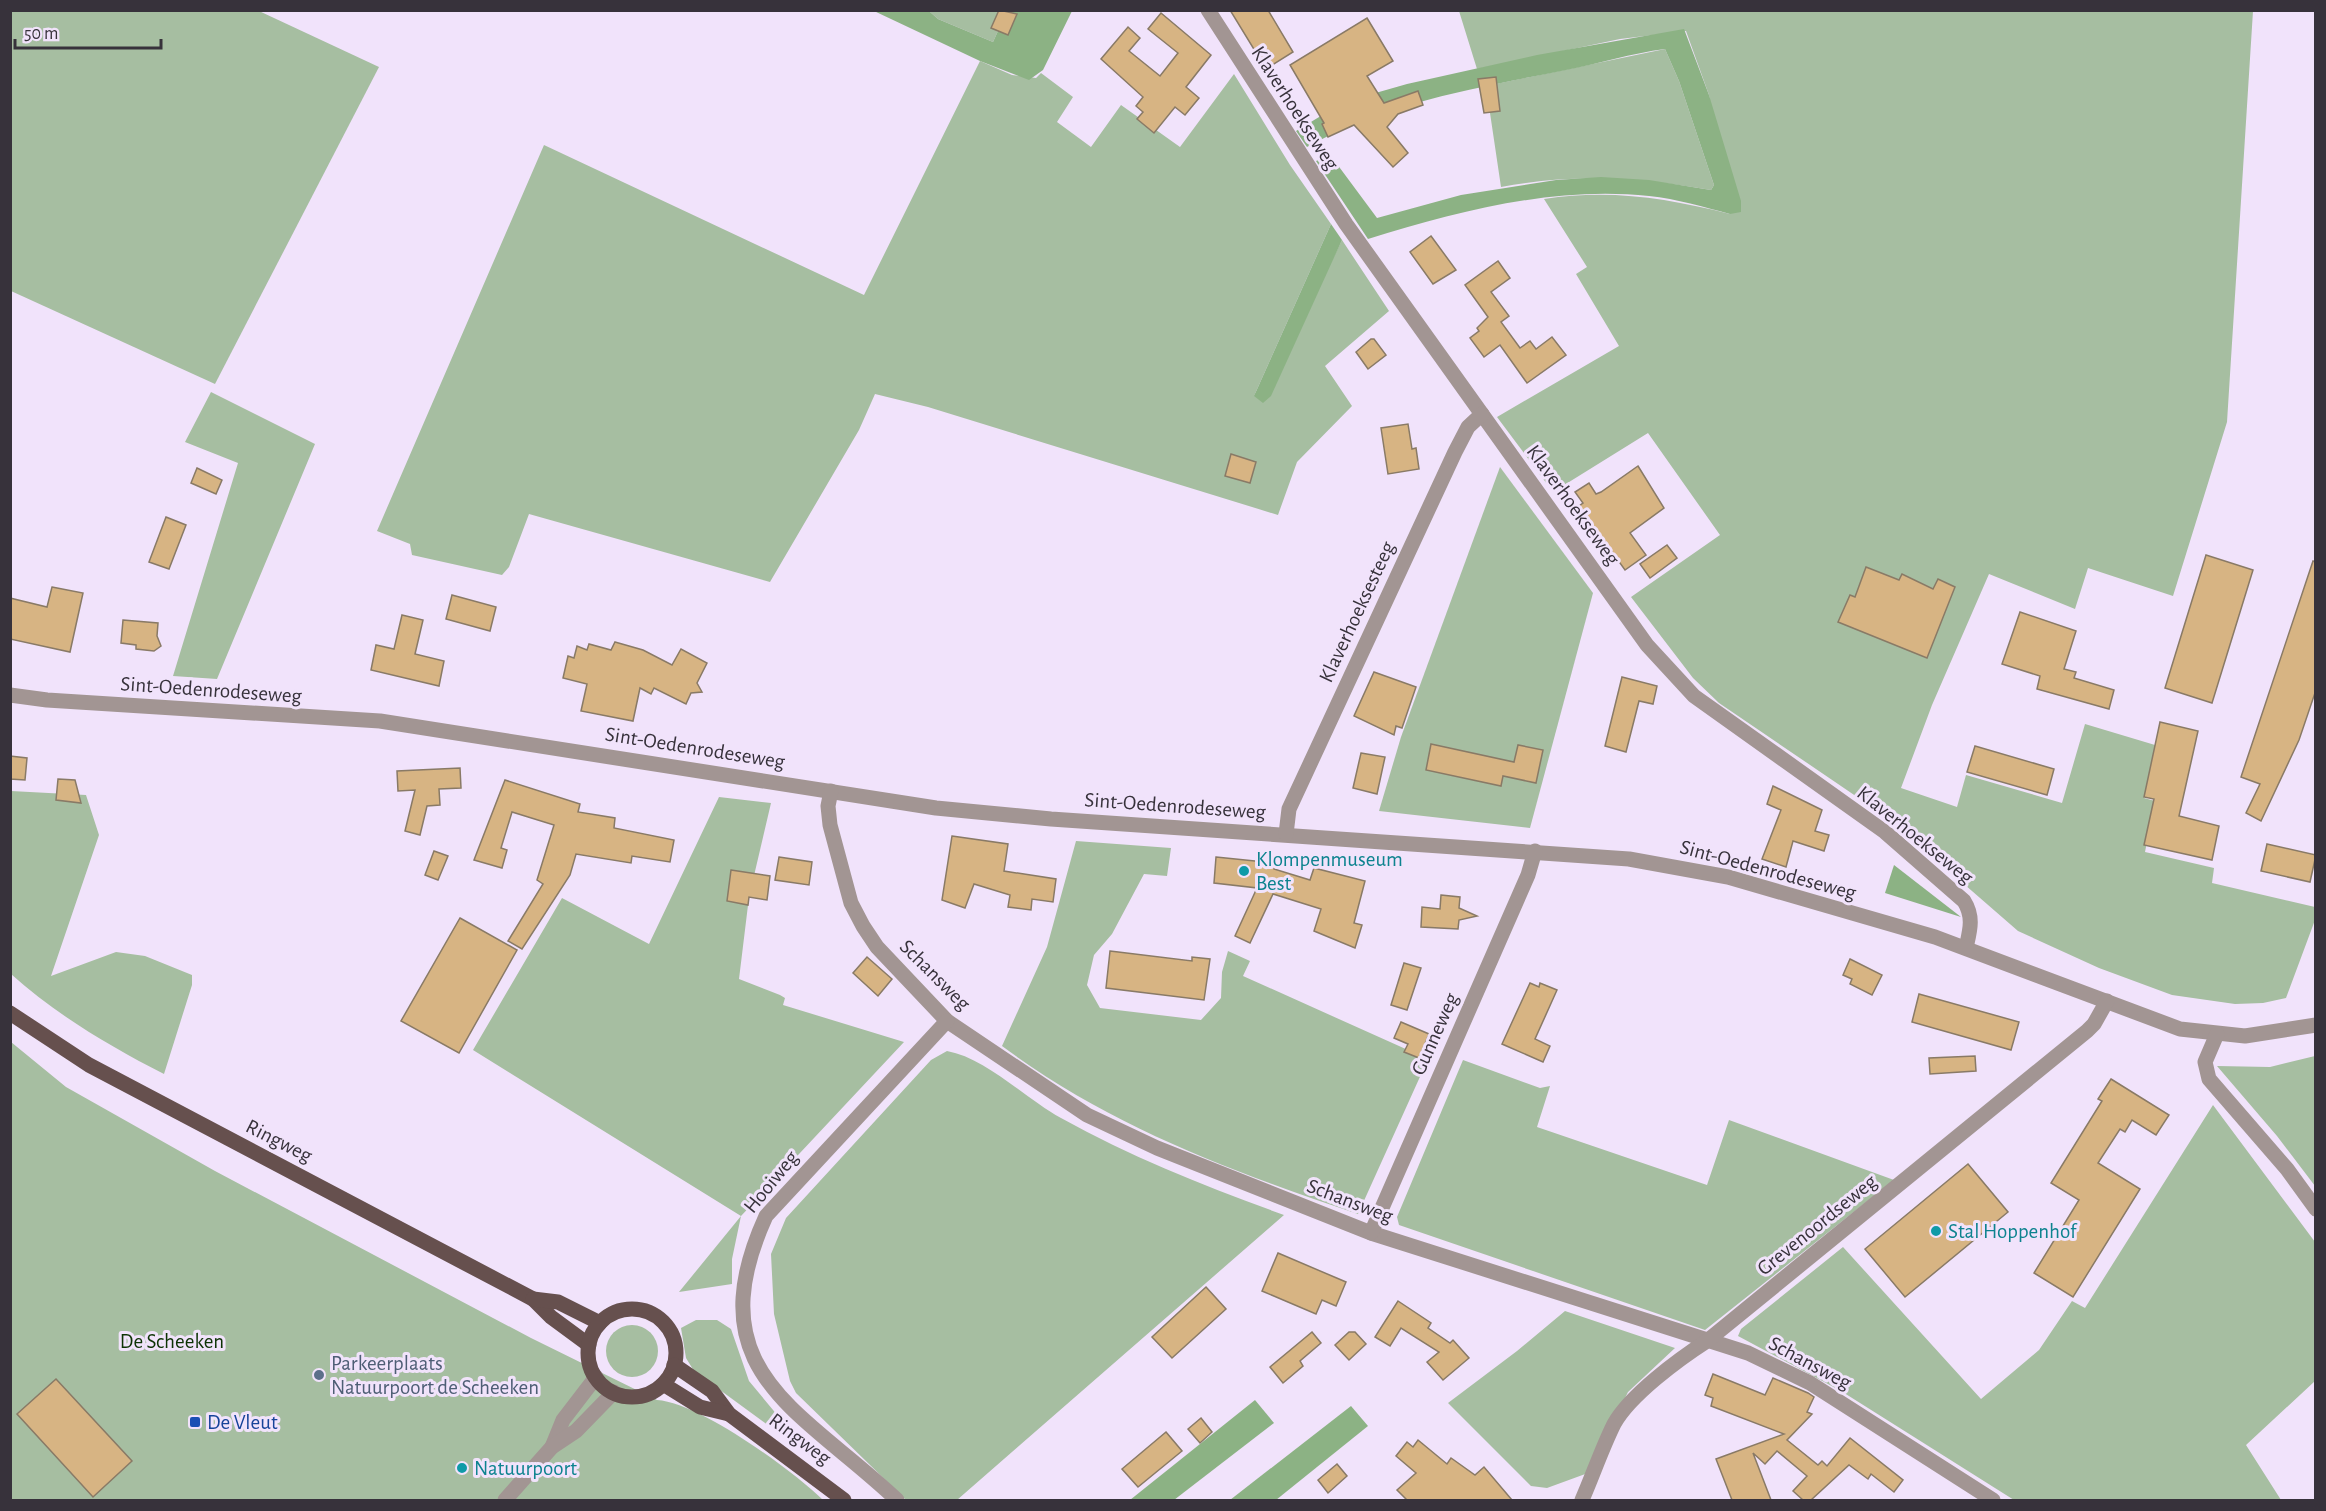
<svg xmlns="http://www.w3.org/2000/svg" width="2326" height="1511" viewBox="0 0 2326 1511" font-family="'Alegreya Sans',sans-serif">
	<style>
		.green { fill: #a6bea1 }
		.forest { fill: #8cb284 }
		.building { fill: #d7b483; stroke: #897a66; stroke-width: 1.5 }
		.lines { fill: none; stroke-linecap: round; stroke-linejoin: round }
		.minor { stroke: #a29593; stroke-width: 15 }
		.major { stroke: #66504e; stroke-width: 15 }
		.culture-dot { fill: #0f9aa8; stroke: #f1e3fb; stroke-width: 2 }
		.service-dot { fill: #5c6f8a; stroke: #f1e3fb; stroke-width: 2 }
		.transit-dot { fill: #1a4fb4; stroke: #f1e3fb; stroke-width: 2 }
		.labels { text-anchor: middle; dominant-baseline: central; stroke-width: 6; stroke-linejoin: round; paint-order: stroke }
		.street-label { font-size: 21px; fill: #37323b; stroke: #f1e3fb }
		.culture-label { font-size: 21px; fill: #0d838f; stroke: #f1e3fb; text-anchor: start }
		.park-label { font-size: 21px; fill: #0d3304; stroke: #f1e3fb }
		.service-label { font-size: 21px; fill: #4e5e75; stroke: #f1e3fb; text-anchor: start }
		.transit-label { font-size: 21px; fill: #164399; stroke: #f1e3fb; text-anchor: start }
	</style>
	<rect width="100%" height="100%" fill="#f1e3fb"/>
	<!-- green -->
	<g class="green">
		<path d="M11,10L259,11L379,67L215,384L11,291Z"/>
		<path d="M929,11H1007L993,42L938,19Z"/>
		<path d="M1459,11H2253L2227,422L2173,596L2088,568L2075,609L1989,574L1932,705L1901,788L1957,807L1966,775L2062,803L2085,724L2155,745L2144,798L2155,801L2145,852L2214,868L2212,883L2315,907V920L2286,998L2263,1003L2235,1004L2172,995L2099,968L2018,931L1888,818L1719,703L1693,678L1631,597L1720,535L1648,433L1553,492L1497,417L1619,346L1576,274L1587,267L1544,199C1610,189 1666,198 1730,214L1709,95L1686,31L1620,39L1477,69Z"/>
		<path d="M1665,49L1679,81L1714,185L1711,190C1639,178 1575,173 1501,187L1486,86Z"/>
		<path d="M980,61L1012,75L1036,78L1041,73L1073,97L1057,122L1091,147L1121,105L1180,147L1234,74L1290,165L1331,224L1254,396L1325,274L1342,240L1389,311L1325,366L1352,406L1297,462L1278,515L928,407L875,394L859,430L770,582L529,514L509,567L502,575L412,555L410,544L377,531L544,145L864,295Z"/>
		<path d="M211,392L315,444L217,679L173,676L238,463L185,442Z"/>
		<path d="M1500,467L1593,593L1530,828L1379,811L1401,737Z"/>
		<path d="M11,791L86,795L99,835L51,976L116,952L145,956L192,975V985L164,1074C111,1047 55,1014 11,974Z"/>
		<path d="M719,797L771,803L749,897L739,979L780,995L785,998L783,1005L904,1042L741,1216L732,1259V1284L679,1292L741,1216L473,1050L562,898L649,944Z"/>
		<path d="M1076,841L1171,848L1167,876L1144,874L1112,934L1094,955L1087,985L1100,1008L1201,1020L1221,998L1222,972L1228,951L1250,961L1243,976L1428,1059L1358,1214C1233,1172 1109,1126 1002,1046L1047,947Z"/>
		<path d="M11,1042L66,1087L215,1171L531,1338L657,1400C700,1403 791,1469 823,1500H11Z"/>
		<path d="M947,1051C986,1058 1026,1099 1061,1118C1133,1158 1207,1187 1284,1215L957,1500H906L796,1393L790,1381L774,1314L771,1254L786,1218L931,1060Z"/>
		<path d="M2315,1056H2316L2315,1186L2277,1136L2217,1066L2270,1067Z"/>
		<path d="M1463,1060L1540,1088L1550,1086L1537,1127L1707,1185L1729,1120L1894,1180L1705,1330L1399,1225L1397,1217Z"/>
		<path d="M2213,1105L2315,1242V1381L2246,1445L2281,1500H2014L1841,1391L1738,1336L1741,1329L1843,1247L1981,1399L2039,1350L2072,1301L2085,1308Z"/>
		<path d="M1565,1311L1675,1348L1628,1392L1588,1473L1547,1488L1531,1486L1448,1403L1517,1351Z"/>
		<path d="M696,1320H717L731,1329L749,1381L813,1458L694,1371L686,1358L681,1328Z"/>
		<circle cx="632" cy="1351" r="26"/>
	</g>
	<!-- forest -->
	<g class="forest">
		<path d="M874,11H929L938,19L993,42L1007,11H1072L1043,70L1029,80L980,61Z"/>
		<path d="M1684,29L1709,95L1741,201V212L1730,214C1704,207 1677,199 1649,196C1554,186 1459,211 1368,239L1316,161L1326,157L1334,160L1377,218L1461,195L1556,180L1601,177L1649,180L1711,190L1714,185L1679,81L1665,49C1632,53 1598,64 1566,70C1477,88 1387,102 1307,147L1296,131L1329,111L1365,96L1407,84L1537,55Z"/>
		<path d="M1331,224L1342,240L1271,396L1263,403L1254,396Z"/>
		<path d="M1894,865L1961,917L1885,893Z"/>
		<path d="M1255,1400L1274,1423L1174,1500H1130Z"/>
		<path d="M1351,1406L1368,1426L1276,1500H1230Z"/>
	</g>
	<!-- building -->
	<g class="building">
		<path d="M999,10L1017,14L1008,35L991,28Z"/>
		<path d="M1230,10H1268L1293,52L1266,69Z"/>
		<path d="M1161,13L1211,55L1186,87L1199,98L1185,115L1175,107L1154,133L1137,119L1143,112L1136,106L1143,97L1101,59L1128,27L1140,38L1129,51L1160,76L1178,53L1148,29Z"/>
		<path d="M1367,18L1393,61L1367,76L1384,103L1418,91L1423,105L1398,114L1387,127L1408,153L1393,167L1354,125L1328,137L1322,124L1324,123L1290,65Z"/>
		<path d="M1496,77L1500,111L1484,113L1478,79Z"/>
		<path d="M1431,236L1456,270L1433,284L1410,252Z"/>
		<path d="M1498,261L1510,278L1491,292L1509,316L1501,322L1520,348L1530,341L1536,349L1552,337L1566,355L1527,383L1500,345L1484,357L1470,338L1479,331L1477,328L1488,317L1465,285Z"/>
		<path d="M1371,339H1374L1386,355L1368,369L1356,352Z"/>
		<path d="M1408,424L1412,449L1416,448L1419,469L1388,474L1381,428Z"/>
		<path d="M1231,454L1256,462L1250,483L1225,476Z"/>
		<path d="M1638,466L1664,508L1630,533L1646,555L1625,570L1579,506L1583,503L1575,492L1589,483L1596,494L1601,492Z"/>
		<path d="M197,468L222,480L216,494L191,483Z"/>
		<path d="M166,517L186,525L169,569L149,562Z"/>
		<path d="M1667,545L1677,558L1650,578L1640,564Z"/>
		<path d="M2206,555L2253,570L2212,703L2165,688Z"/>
		<path d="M2313,561L2316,562V690L2299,740L2261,821L2246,813L2260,784L2241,777Z"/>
		<path d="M1866,567L1899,580L1902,574L1933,589L1938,579L1955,587L1927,658L1838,622L1850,595L1855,597Z"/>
		<path d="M52,587L83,593L70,652L10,639V598L47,607Z"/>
		<path d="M452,595L496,607L490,631L446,619Z"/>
		<path d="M2020,612L2076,631L2064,669L2076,672L2074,678L2114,690L2109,709L2037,689L2040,676L2002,664Z"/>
		<path d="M402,615L423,620L415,654L444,661L439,686L371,670L376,645L394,649Z"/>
		<path d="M123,620L158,623L157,636L161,646L154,651L136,649V645L121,643Z"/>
		<path d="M615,642L643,650L672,665L681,649L707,663L697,683L702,692L691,693L686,704L654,688L651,694L640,688L633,721L581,711L587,684L563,678L568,656L574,658L577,646L587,650L589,644L611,650Z"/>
		<path d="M1374,672L1416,687L1402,728L1396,726L1394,735L1354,716Z"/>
		<path d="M1622,677L1657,686L1653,704L1639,701L1626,752L1605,746Z"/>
		<path d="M2160,722L2198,731L2179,816L2219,826L2212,860L2144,845L2154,799L2144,797Z"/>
		<path d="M1431,744L1514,762L1518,745L1543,750L1536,783L1503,776L1501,786L1426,770Z"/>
		<path d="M1975,746L2054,769L2047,795L1967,772Z"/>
		<path d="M1361,753L1385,757L1377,794L1353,788Z"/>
		<path d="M10,756L27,758L25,780L10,779Z"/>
		<path d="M460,768L461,788L439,789L440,805L427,806L420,835L405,831L415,790L398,791L397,771Z"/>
		<path d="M58,779L75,780L81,803L56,800Z"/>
		<path d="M505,780L580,804L578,812L615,818L614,828L674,840L670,862L632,856L631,863L576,854L570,875L522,949L508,941L543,884L537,880L554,825L512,812L501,848L507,850L502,868L474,860Z"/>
		<path d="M1773,786L1822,810L1815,831L1829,835L1824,851L1793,841L1786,867L1762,859L1781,810L1767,804Z"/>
		<path d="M952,836L1008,844L1004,871L1056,879L1053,902L1032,899L1031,910L1008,907L1010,895L974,884L965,908L942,900Z"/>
		<path d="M2267,844L2316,855L2310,882L2261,871Z"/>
		<path d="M434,851L448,856L438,880L425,875Z"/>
		<path d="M779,857L812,862L809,885L775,880Z"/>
		<path d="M1216,857L1275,863L1274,869L1310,880L1314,868L1365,881L1354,923L1362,925L1355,948L1314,931L1321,909L1273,894L1250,943L1235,936L1257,888L1214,883Z"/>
		<path d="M731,870L770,876L767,900L749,897L748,905L727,901Z"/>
		<path d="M1441,895L1460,897L1459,908L1477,916L1459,920L1458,929L1421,927L1422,907L1440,909Z"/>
		<path d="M460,918L517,950L459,1053L401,1021Z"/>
		<path d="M1110,951L1192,961V957L1210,959L1204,1000L1106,988Z"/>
		<path d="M867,957L892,979L878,996L853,973Z"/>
		<path d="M1850,959L1882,975L1872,995L1850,984L1852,979L1843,975Z"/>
		<path d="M1404,963L1421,968L1407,1010L1391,1005Z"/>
		<path d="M1530,983L1539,987L1540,983L1557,990L1535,1039L1550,1046L1543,1062L1502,1044Z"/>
		<path d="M1919,994L2019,1022L2011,1050L1912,1022Z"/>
		<path d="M1401,1022L1429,1034L1419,1058L1404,1052L1408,1044L1394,1038Z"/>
		<path d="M1975,1056L1976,1071L1930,1074L1929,1058Z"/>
		<path d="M2111,1079L2169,1115L2156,1135L2132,1120L2125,1132L2120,1129L2098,1163L2140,1189L2073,1297L2034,1273L2079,1200L2051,1183L2102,1101L2098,1099Z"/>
		<path d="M1968,1164L2008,1212L1905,1297L1865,1249Z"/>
		<path d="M1278,1253L1346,1282L1336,1306L1322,1300L1316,1314L1262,1291Z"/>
		<path d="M1206,1287L1226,1309L1172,1358L1152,1337Z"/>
		<path d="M1398,1301L1431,1323L1428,1328L1450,1343L1453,1340L1469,1358L1443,1380L1427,1362L1439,1352L1401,1328L1390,1346L1375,1337Z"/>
		<path d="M1312,1332L1321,1343L1300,1361L1303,1366L1283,1383L1270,1367Z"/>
		<path d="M1349,1332H1355L1366,1344L1349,1360L1335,1345Z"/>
		<path d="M1713,1374L1765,1395L1773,1378L1808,1393L1814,1397L1807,1412L1812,1414L1787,1440L1818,1465L1822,1461L1827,1466L1850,1438L1903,1480L1894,1492L1871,1474L1868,1479L1849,1465L1811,1500H1803L1793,1491L1807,1476L1777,1451L1765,1464L1753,1453L1771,1500H1732L1716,1459L1784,1434L1711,1406L1713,1398L1705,1395Z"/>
		<path d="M56,1379L132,1461L93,1497L17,1414Z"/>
		<path d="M1201,1418L1212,1432L1200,1443L1188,1429Z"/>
		<path d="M1166,1432L1182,1451L1138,1487L1122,1469Z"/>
		<path d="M1418,1440L1447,1464L1451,1458L1475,1475L1484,1467L1512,1500H1407L1397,1490L1416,1473L1396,1456L1407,1442L1413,1447Z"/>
		<path d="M1337,1464L1347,1476L1328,1493L1318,1480Z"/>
	</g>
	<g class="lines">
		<!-- minor -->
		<g class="minor">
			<path d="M1208,10L1346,224L1647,645L1694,696L1885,832L1964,901C1974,917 1970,930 1966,948"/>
			<path d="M10,695L47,700L380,721L936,808L1051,819L1629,859L1728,877L1935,937L2180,1029L2245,1036L2316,1025"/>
			<path d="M831,791L828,806L830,825L851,903L863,926L877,947L947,1021L1087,1115L1157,1148L1371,1233L1748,1353L1810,1383L1993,1500"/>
			<path d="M1286,834L1289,809L1455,452L1468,427L1482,414"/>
			<path d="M2217,1034L2205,1062L2209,1079L2287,1169L2316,1209"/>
			<path d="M1371,1233L1528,875L1535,851"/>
			<path d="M552,1447L563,1420L596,1377"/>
			<path d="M505,1500L552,1447L576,1431L614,1392"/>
			<path d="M897,1500C801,1409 695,1372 766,1216L947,1021"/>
			<path d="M1582,1500C1593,1475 1602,1448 1614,1424C1630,1395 1679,1359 1707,1341L2087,1031L2094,1024L2107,1001"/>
		</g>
		<!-- major -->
		<g class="major">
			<path d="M10,1013L89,1065L533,1299L551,1317L589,1345"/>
			<path d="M533,1299L558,1302L600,1323"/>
			<circle cx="632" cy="1353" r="44"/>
			<path d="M674,1365L712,1391L729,1414L844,1500"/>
			<path d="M663,1384L700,1407L729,1414"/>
		</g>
	</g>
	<!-- markers -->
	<g class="culture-dot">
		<circle cx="1244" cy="871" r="6"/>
		<circle cx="1936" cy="1231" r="6"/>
		<circle cx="462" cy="1468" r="6"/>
	</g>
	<circle class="service-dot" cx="319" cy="1375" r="6"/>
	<rect class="transit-dot" x="189" y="1416" width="12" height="12" rx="3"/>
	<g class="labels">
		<!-- street labels -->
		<g class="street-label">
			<text transform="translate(1295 108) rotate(57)">Klaverhoekseweg</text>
			<text transform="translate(1573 505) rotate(54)">Klaverhoekseweg</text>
			<text transform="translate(1357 612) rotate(-65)">Klaverhoeksesteeg</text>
			<text transform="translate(211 690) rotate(4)">Sint-Oedenrodeseweg</text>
			<text transform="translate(695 748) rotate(9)">Sint-Oedenrodeseweg</text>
			<text transform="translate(1175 806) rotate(4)">Sint-Oedenrodeseweg</text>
			<text transform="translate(1915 835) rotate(39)">Klaverhoekseweg</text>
			<text transform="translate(1768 870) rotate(15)">Sint-Oedenrodeseweg</text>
			<text transform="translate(935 975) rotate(45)">Schansweg</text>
			<text transform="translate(1435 1034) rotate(-66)">Gunneweg</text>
			<text transform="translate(279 1141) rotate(27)">Ringweg</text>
			<text transform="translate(771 1182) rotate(-51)">Hooiweg</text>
			<text transform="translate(1350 1201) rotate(21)">Schansweg</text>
			<text transform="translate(1817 1225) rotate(-39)">Grevenoordseweg</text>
			<text transform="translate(1810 1363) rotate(28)">Schansweg</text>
			<text transform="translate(800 1439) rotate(37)">Ringweg</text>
		</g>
		<!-- culture labels -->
		<g class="culture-label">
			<text x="1256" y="859">Klompenmuseum<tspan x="1256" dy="24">Best</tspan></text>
			<text x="1948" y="1231">Stal Hoppenhof</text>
			<text x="474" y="1468">Natuurpoort</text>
		</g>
		<!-- park labels -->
		<g class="park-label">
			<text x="172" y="1341">De Scheeken</text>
		</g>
		<!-- service labels -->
		<g class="service-label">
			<text x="331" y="1363">Parkeerplaats<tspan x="331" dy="24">Natuurpoort de Scheeken</tspan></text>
		</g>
		<!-- transit labels -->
		<g class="transit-label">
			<text x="207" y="1422">De Vleut</text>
		</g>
	</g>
	<!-- border -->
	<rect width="2326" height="1511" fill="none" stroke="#37323b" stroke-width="24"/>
	<!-- scale -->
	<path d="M15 39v9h146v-9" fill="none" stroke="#37323b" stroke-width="3"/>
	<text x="24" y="39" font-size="18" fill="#37323b" stroke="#f1e3fb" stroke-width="4.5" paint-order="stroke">50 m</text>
</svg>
